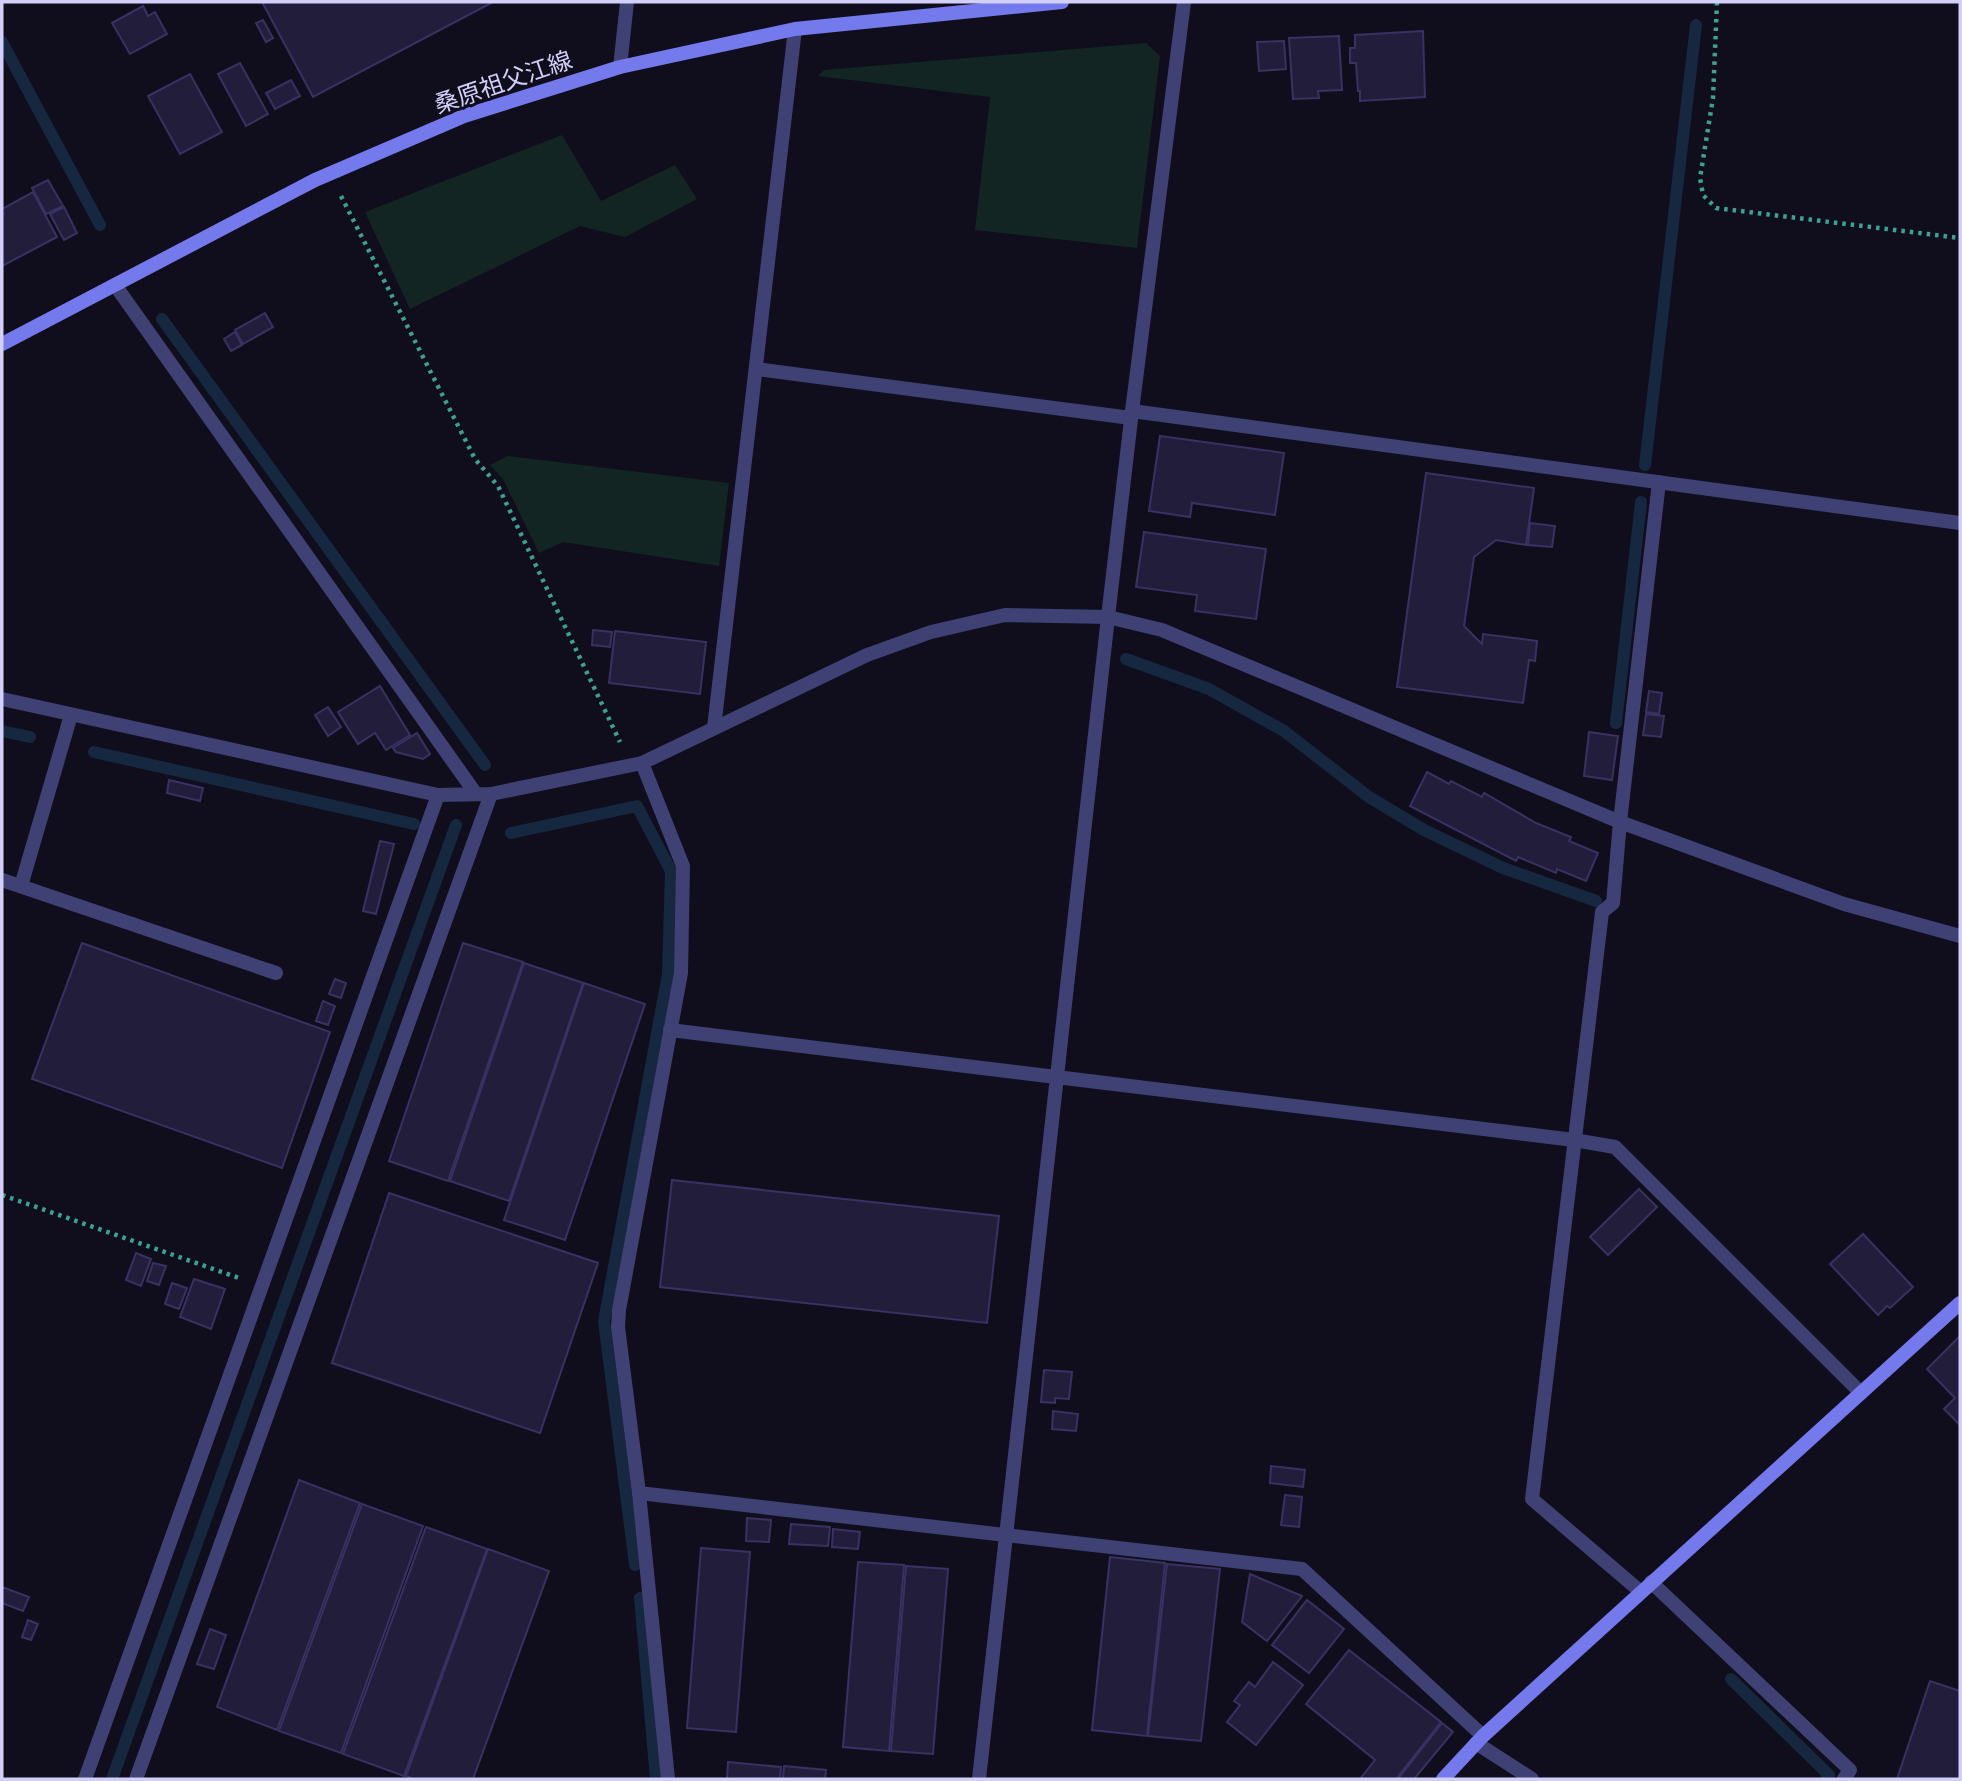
<svg xmlns="http://www.w3.org/2000/svg" width="1962" height="1781" viewBox="0 0 1962 1781" font-family="'PT Sans Narrow','Noto Sans JP',sans-serif">
	<style>
		.green { fill: #122523 }
		.lines { fill: none; stroke-linecap: round; stroke-linejoin: round }
		.stream { stroke: #152840; stroke-width: 12 }
		.building { fill: #211d3b; stroke: #383263; stroke-width: 2 }
		.path { stroke: #3da093; stroke-width: 4.5; stroke-dasharray: 3.5 5; stroke-linecap: butt }
		.lane { stroke: #3f4175; stroke-width: 14 }
		.street { stroke: #3f4175; stroke-width: 14 }
		.secondary { stroke: #7479ec; stroke-width: 14 }
		.labels { text-anchor: middle; dominant-baseline: central; stroke-width: 6; stroke-linejoin: round; paint-order: stroke }
		.street-label { font-size: 24px; fill: #d2d0f9; stroke: #100e1c }
	</style>
	<rect width="100%" height="100%" fill="#100e1c"/>
	<!-- green -->
	<g class="green">
		<path d="M1146,43L1160,56L1137,248L975,230L990,97L818,76L824,70Z"/>
		<path d="M562,135L601,201L675,165L697,199L625,237L580,226L410,309L365,212Z"/>
		<path d="M507,456L729,483L719,566L563,542L539,553L503,479L490,465Z"/>
	</g>
	<g class="lines">
		<!-- stream -->
		<g class="stream">
			<path d="M2,42L100,225"/>
			<path d="M162,319L485,765"/>
			<path d="M1645,465L1696,25"/>
			<path d="M1126,659L1209,689L1284,731L1369,797L1424,830L1503,868L1596,901"/>
			<path d="M1616,723L1641,502"/>
			<path d="M2,731L30,737"/>
			<path d="M94,752L414,824"/>
			<path d="M511,833L637,806L671,871L668,974L604,1321L635,1565"/>
			<path d="M640,1598L656,1779"/>
			<path d="M1731,1679L1829,1775L1826,1779"/>
			<path d="M112,1779L456,825"/>
		</g>
	</g>
	<!-- building -->
	<g class="building">
		<path d="M262,2H493L313,97Z"/>
		<path d="M143,6L148,16L155,12L167,34L130,54L112,23Z"/>
		<path d="M263,20L273,38L266,42L256,23Z"/>
		<path d="M1423,31L1425,97L1360,101V91H1358L1356,63H1350V48H1355V35Z"/>
		<path d="M1339,36L1342,90L1318,91L1319,98L1293,99L1289,38Z"/>
		<path d="M1284,41L1286,69L1259,71L1257,42Z"/>
		<path d="M240,63L268,114L246,126L218,74Z"/>
		<path d="M190,74L222,132L180,154L148,96Z"/>
		<path d="M291,80L300,96L275,109L266,93Z"/>
		<path d="M48,180L63,206L46,214L32,188Z"/>
		<path d="M33,192L57,237L2,266V209Z"/>
		<path d="M64,207L77,233L64,240L50,214Z"/>
		<path d="M265,313L273,327L243,344L235,330Z"/>
		<path d="M235,332L242,345L231,351L224,339Z"/>
		<path d="M1160,436L1284,453L1275,515L1192,503L1190,517L1149,511Z"/>
		<path d="M1426,473L1534,488L1526,545L1496,540L1474,557L1464,626L1482,644L1483,634L1537,641L1535,661L1529,660L1523,703L1397,687Z"/>
		<path d="M1530,523L1555,526L1552,547L1528,545Z"/>
		<path d="M1144,532L1266,549L1256,619L1195,611L1197,595L1136,587Z"/>
		<path d="M593,630L612,632L610,647L592,645Z"/>
		<path d="M615,631L706,642L700,694L609,683Z"/>
		<path d="M380,686L410,735L386,750L375,733L358,744L338,712Z"/>
		<path d="M1649,691L1662,693L1659,714L1646,712Z"/>
		<path d="M328,707L341,727L328,736L315,715Z"/>
		<path d="M1646,714L1664,716L1661,737L1643,735Z"/>
		<path d="M1589,732L1618,736L1612,780L1584,776Z"/>
		<path d="M417,733L430,754L423,759L396,752L393,748Z"/>
		<path d="M1427,772L1449,784L1451,781L1482,797L1484,793L1536,823L1571,837L1569,841L1598,853L1586,881L1557,869L1556,873L1518,857L1516,861L1410,806Z"/>
		<path d="M169,780L203,788L200,801L167,793Z"/>
		<path d="M380,841L394,844L376,914L363,911Z"/>
		<path d="M82,943L330,1032L282,1168L32,1079Z"/>
		<path d="M463,943L523,962L448,1181L389,1161Z"/>
		<path d="M524,963L583,983L509,1201L450,1181Z"/>
		<path d="M335,979L346,983L341,998L329,994Z"/>
		<path d="M584,983L645,1004L565,1240L504,1220Z"/>
		<path d="M323,1001L335,1006L328,1025L316,1021Z"/>
		<path d="M672,1180L999,1216L987,1323L660,1287Z"/>
		<path d="M1639,1189L1657,1207L1608,1255L1590,1237Z"/>
		<path d="M389,1193L598,1263L540,1433L332,1363Z"/>
		<path d="M1863,1234L1913,1287L1890,1308L1887,1306L1878,1315L1830,1264Z"/>
		<path d="M136,1253L151,1259L141,1286L126,1280Z"/>
		<path d="M153,1263L166,1266L159,1285L147,1281Z"/>
		<path d="M194,1279L225,1289L211,1329L180,1317Z"/>
		<path d="M172,1283L187,1288L179,1309L165,1304Z"/>
		<path d="M1960,1336V1425L1944,1409L1955,1398L1927,1369Z"/>
		<path d="M1044,1370L1072,1372L1069,1399L1055,1398V1403L1041,1402Z"/>
		<path d="M1053,1411L1078,1414L1076,1431L1052,1429Z"/>
		<path d="M1271,1466L1305,1470L1303,1487L1270,1483Z"/>
		<path d="M299,1480L360,1503L277,1730L217,1707Z"/>
		<path d="M1285,1495L1302,1497L1299,1527L1281,1525Z"/>
		<path d="M362,1504L423,1526L341,1753L279,1731Z"/>
		<path d="M747,1518L771,1520L769,1542L746,1541Z"/>
		<path d="M791,1524L830,1527L828,1546L789,1544Z"/>
		<path d="M426,1527L487,1549L404,1776L343,1754Z"/>
		<path d="M833,1529L860,1532L858,1549L832,1547Z"/>
		<path d="M701,1548L750,1552L736,1732L687,1728Z"/>
		<path d="M488,1549L549,1571L473,1779H414L406,1776Z"/>
		<path d="M1110,1557L1165,1563L1147,1736L1092,1730Z"/>
		<path d="M858,1562L904,1565L889,1751L843,1747Z"/>
		<path d="M1167,1564L1220,1569L1201,1741L1148,1736Z"/>
		<path d="M906,1566L948,1569L933,1754L891,1751Z"/>
		<path d="M1250,1574L1302,1596L1267,1641L1242,1622Z"/>
		<path d="M2,1587L29,1597L23,1611L2,1603Z"/>
		<path d="M1307,1600L1344,1629L1309,1673L1272,1645Z"/>
		<path d="M28,1620L38,1624L31,1640L22,1637Z"/>
		<path d="M210,1629L226,1635L214,1669L197,1664Z"/>
		<path d="M1349,1650L1441,1722L1396,1779H1360L1375,1760L1306,1704Z"/>
		<path d="M1273,1662L1303,1685L1256,1745L1227,1722L1240,1705L1234,1701L1249,1682L1255,1687Z"/>
		<path d="M1930,1681L1960,1691V1779H1897Z"/>
		<path d="M1442,1723L1453,1732L1414,1779H1398Z"/>
		<path d="M728,1762L781,1767L780,1779H727Z"/>
		<path d="M784,1766L826,1770L825,1779H783Z"/>
	</g>
	<g class="lines">
		<!-- path -->
		<g class="path">
			<path d="M1717,2L1713,98L1700,178L1703,195L1716,208L1960,238"/>
			<path d="M341,196L475,459L498,486L620,742"/>
			<path d="M2,1195L239,1278"/>
		</g>
		<!-- lane -->
		<g class="lane">
			<path d="M2,880L276,973"/>
			<path d="M21,886L71,715"/>
		</g>
		<!-- street -->
		<g class="street">
			<path d="M620,67L627,2"/>
			<path d="M115,285L476,794"/>
			<path d="M756,369L1131,418"/>
			<path d="M1132,411L1960,523"/>
			<path d="M2,699L438,795L491,794L642,763L867,655L931,632L1005,615L1108,617L1162,630L1620,822L1844,904L1960,936"/>
			<path d="M714,728L795,29"/>
			<path d="M670,1030L1574,1140L1615,1147L1861,1393"/>
			<path d="M639,1493L618,1327L619,1310L681,973L683,866L642,763"/>
			<path d="M1651,1582L1850,1770L1844,1779"/>
			<path d="M1641,1592L1532,1499L1602,912L1613,903L1620,822L1659,482"/>
			<path d="M1476,1743L1532,1779"/>
			<path d="M85,1779L438,795"/>
			<path d="M136,1779L491,794"/>
			<path d="M668,1779L639,1493L1302,1569L1483,1736"/>
			<path d="M979,1779L1108,617L1132,411L1184,2"/>
		</g>
		<!-- secondary -->
		<g class="secondary">
			<path d="M2,344L315,180L464,116L620,67L795,29L1062,2"/>
			<path d="M1443,1779L1483,1736L1960,1303"/>
		</g>
	</g>
	<g class="labels">
		<!-- street labels -->
		<g class="street-label">
			<text transform="translate(503 82) rotate(-19)">桑原祖父江線</text>
		</g>
	</g>
	<!-- border -->
	<rect width="1962" height="1781" fill="none" stroke="#d2d0f9" stroke-width="7"/>
</svg>
